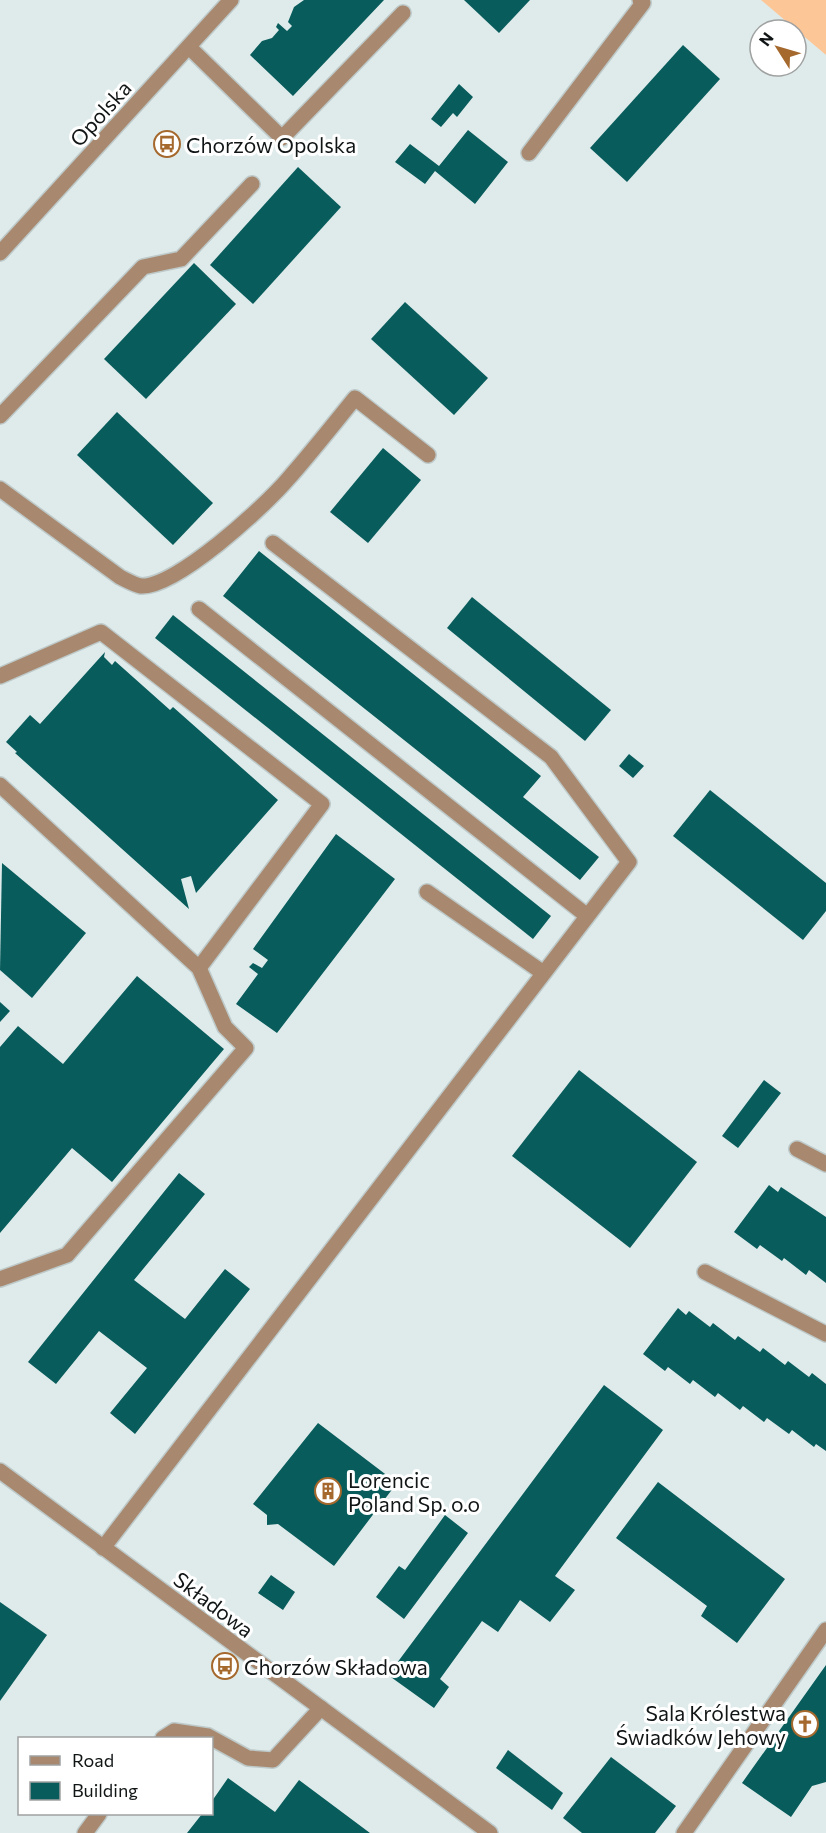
<svg xmlns="http://www.w3.org/2000/svg" width="826" height="1833" viewBox="0 0 826 1833" font-family="Commissioner,sans-serif">
	<style>
		.green { fill: #fdc696 }
		.building { fill: #095c5c }
		.lines { fill: none; stroke-linecap: round; stroke-linejoin: round }
		.minor-casing { stroke: #bec9c9; stroke-width: 18 }
		.minor { stroke: #a8896f; stroke-width: 15 }
		.labels { text-anchor: middle; dominant-baseline: central; stroke-width: 6; stroke-linejoin: round; paint-order: stroke }
		.street-label { font-size: 21px; fill: #111515; stroke: #fff }
		.poi-label { font-size: 21px; fill: #111515; stroke: #fff; text-anchor: start }
	</style>
	<rect width="100%" height="100%" fill="#dfebeb"/>
	<!-- green -->
	<path class="green" d="M761,0H826V55Z"/>
	<!-- building -->
	<g class="building">
		<path d="M304,0H384L293,96L250,55L262,41L272,38L279,30L276,27L278,23L287,31L292,26L288,22L294,7Z"/>
		<path d="M464,0H530L499,33Z"/>
		<path d="M683,45L720,79L627,182L590,148Z"/>
		<path d="M459,84L473,97L457,117L453,113L441,127L431,119Z"/>
		<path d="M468,130L508,162L475,204L435,171L425,184L395,162L410,144L439,166Z"/>
		<path d="M298,167L341,207L253,304L210,265Z"/>
		<path d="M194,263L236,304L146,399L104,359Z"/>
		<path d="M405,302L488,378L454,415L371,339Z"/>
		<path d="M117,412L213,503L173,545L77,455Z"/>
		<path d="M383,448L421,480L368,543L330,512Z"/>
		<path d="M259,551L541,776L523,797L599,857L580,880L223,596Z"/>
		<path d="M472,597L611,710L585,741L447,628Z"/>
		<path d="M173,615L551,916L533,939L155,638Z"/>
		<path d="M105,652L104,657L112,665L115,661L170,710L173,707L278,800L196,893L191,876L181,879L189,909L15,753L17,752L6,742L30,715L40,724Z"/>
		<path d="M629,754L644,766L633,778L619,766Z"/>
		<path d="M710,790L826,883V911L803,940L673,836Z"/>
		<path d="M336,834L395,879L277,1033L236,1004L258,974L249,967L253,963L262,968L268,960L253,949Z"/>
		<path d="M2,863L86,933L32,998L0,970Z"/>
		<path d="M137,976L224,1049L112,1182L72,1148L0,1233V1047L18,1026L63,1064Z"/>
		<path d="M0,1002L10,1011L0,1022Z"/>
		<path d="M579,1070L697,1162L630,1248L512,1156Z"/>
		<path d="M764,1080L781,1093L738,1148L722,1136Z"/>
		<path d="M179,1173L205,1194L134,1280L185,1319L225,1269L250,1289L135,1434L110,1413L147,1368L99,1331L56,1384L28,1362Z"/>
		<path d="M769,1185L778,1192L781,1187L826,1217V1283L809,1270L806,1275L784,1258L782,1261L760,1245L757,1249L734,1232Z"/>
		<path d="M678,1308L686,1315L689,1311L710,1327L713,1323L735,1340L738,1336L760,1352L763,1348L785,1365L788,1361L809,1377L812,1373L826,1384V1451L816,1444L814,1447L792,1430L789,1434L767,1418L764,1422L743,1406L740,1410L718,1393L715,1397L693,1380L690,1384L668,1367L665,1371L643,1354Z"/>
		<path d="M604,1385L663,1430L555,1576L575,1590L550,1622L520,1600L498,1632L482,1621L440,1679L449,1687L434,1708L388,1675Z"/>
		<path d="M318,1423L397,1483L334,1566L278,1524L267,1525V1515L253,1504Z"/>
		<path d="M658,1482L785,1579L737,1643L701,1616L707,1606L616,1538Z"/>
		<path d="M445,1515L468,1533L404,1619L376,1597L399,1566L405,1570Z"/>
		<path d="M271,1575L295,1592L283,1610L258,1593Z"/>
		<path d="M0,1602L47,1635L0,1701Z"/>
		<path d="M826,1665V1782L812,1786L791,1817L742,1783Z"/>
		<path d="M508,1750L563,1793L552,1810L496,1768Z"/>
		<path d="M611,1757L676,1806L655,1833H582L563,1818Z"/>
		<path d="M228,1778L275,1812L299,1780L370,1833H187L202,1814H212V1801Z"/>
	</g>
	<g class="lines">
		<defs>
			<g id="minor">
				<path d="M189,47L282,138L403,13"/>
				<path d="M529,153L643,3L640,0"/>
				<path d="M0,253L231,0"/>
				<path d="M0,416L143,267L181,259L252,184"/>
				<path d="M0,489L120,577C126,580 135,585 141,586C176,588 265,506 288,479C311,453 333,425 355,398L428,455"/>
				<path d="M199,609L586,915"/>
				<path d="M0,676L101,632L322,804L199,968"/>
				<path d="M0,785L199,968L225,1027L246,1048L67,1255L0,1279"/>
				<path d="M427,892L542,972"/>
				<path d="M797,1149L826,1164"/>
				<path d="M705,1272L826,1334"/>
				<path d="M0,1471L490,1833"/>
				<path d="M103,1548L629,862L551,757L273,543"/>
				<path d="M163,1738L174,1731L208,1736L248,1758L273,1760L321,1708"/>
				<path d="M85,1833L99,1814"/>
				<path d="M684,1833L826,1630"/>
			</g>
		</defs>
		<!-- minor casing -->
		<use href="#minor" class="minor-casing"/>
		<!-- minor -->
		<use href="#minor" class="minor"/>
	</g>
	<!-- icons -->
	<defs>
		<symbol id="bus-ring" viewBox="-11 -11 22 22"><circle r="9.5" fill="#fff" stroke="#a5682d" stroke-width="1.5"/><path d="M-5-6H5V4H4V6H2V4H-2V6H-4V4H-5ZM-3.5-4V0h7V-4ZM-3.5 1.2v1.5H-2V1.2ZM2 1.2v1.5H3.5V1.2Z" fill="#a5682d"/></symbol>
		<symbol id="building-ring" viewBox="-11 -11 22 22"><circle r="9.5" fill="#fff" stroke="#a5682d" stroke-width="1.5"/><path d="M-4-6H4V6H1V3H-1V6H-4ZM-2.5-4.3h1.7v1.8h-1.7ZM.8-4.3h1.7v1.8H.8ZM-2.5-1h1.7V.8h-1.7ZM.8-1h1.7V.8H.8Z" fill="#a5682d"/></symbol>
		<symbol id="church-ring" viewBox="-11 -11 22 22"><circle r="9.5" fill="#fff" stroke="#a5682d" stroke-width="1.5"/><path d="M-1.2-6h2.4v3.5h3.3v2.4h-3.3V6h-2.4V-.1h-3.3v-2.4h3.3Z" fill="#a5682d"/></symbol>
	</defs>
	<g fill-rule="evenodd">
		<use href="#bus-ring" x="152" y="129" width="30" height="30"/>
		<use href="#building-ring" x="313" y="1476" width="30" height="30"/>
		<use href="#bus-ring" x="210" y="1651" width="30" height="30"/>
		<use href="#church-ring" x="790" y="1709" width="30" height="30"/>
	</g>
	<g class="labels">
		<!-- street labels -->
		<g class="street-label">
			<text transform="translate(100 113) rotate(-48)">Opolska</text>
			<text transform="translate(214 1604) rotate(37)">Składowa</text>
		</g>
		<!-- poi labels -->
		<g class="poi-label">
			<text x="186" y="144">Chorzów Opolska</text>
			<text x="348" y="1479">Lorencic<tspan x="348" dy="24">Poland Sp. o.o</tspan></text>
			<text x="244" y="1666">Chorzów Składowa</text>
			<text x="786" y="1712" text-anchor="end">Sala Królestwa<tspan x="786" dy="24">Świadków Jehowy</tspan></text>
		</g>
	</g>
	<!-- legend -->
	<rect x="18" y="1737" width="195" height="78" fill="#ffffff" stroke="#a0a1a1" stroke-width="1.5"/>
	<rect x="30" y="1756" width="30" height="9" fill="#a8896f" stroke="#a0a1a1" stroke-width="1.5"/>
	<text x="72" y="1767" font-size="18" fill="#111515">Road</text>
	<rect x="30" y="1782" width="30" height="18" fill="#095c5c" stroke="#a0a1a1" stroke-width="1.5"/>
	<text x="72" y="1797" font-size="18" fill="#111515">Building</text>
	<!-- north arrow -->
	<g transform="translate(778 48) rotate(307)"><circle r="28" fill="#ffffff" stroke="#a0a1a1" stroke-width="1.5"/>
	<path d="M0-4.5L10 22L0 15L-10 22Z" fill="#a5682d"/>
	<text y="-9" font-size="16" font-weight="bold" text-anchor="middle" fill="#111515">N</text>
	</g>
</svg>
